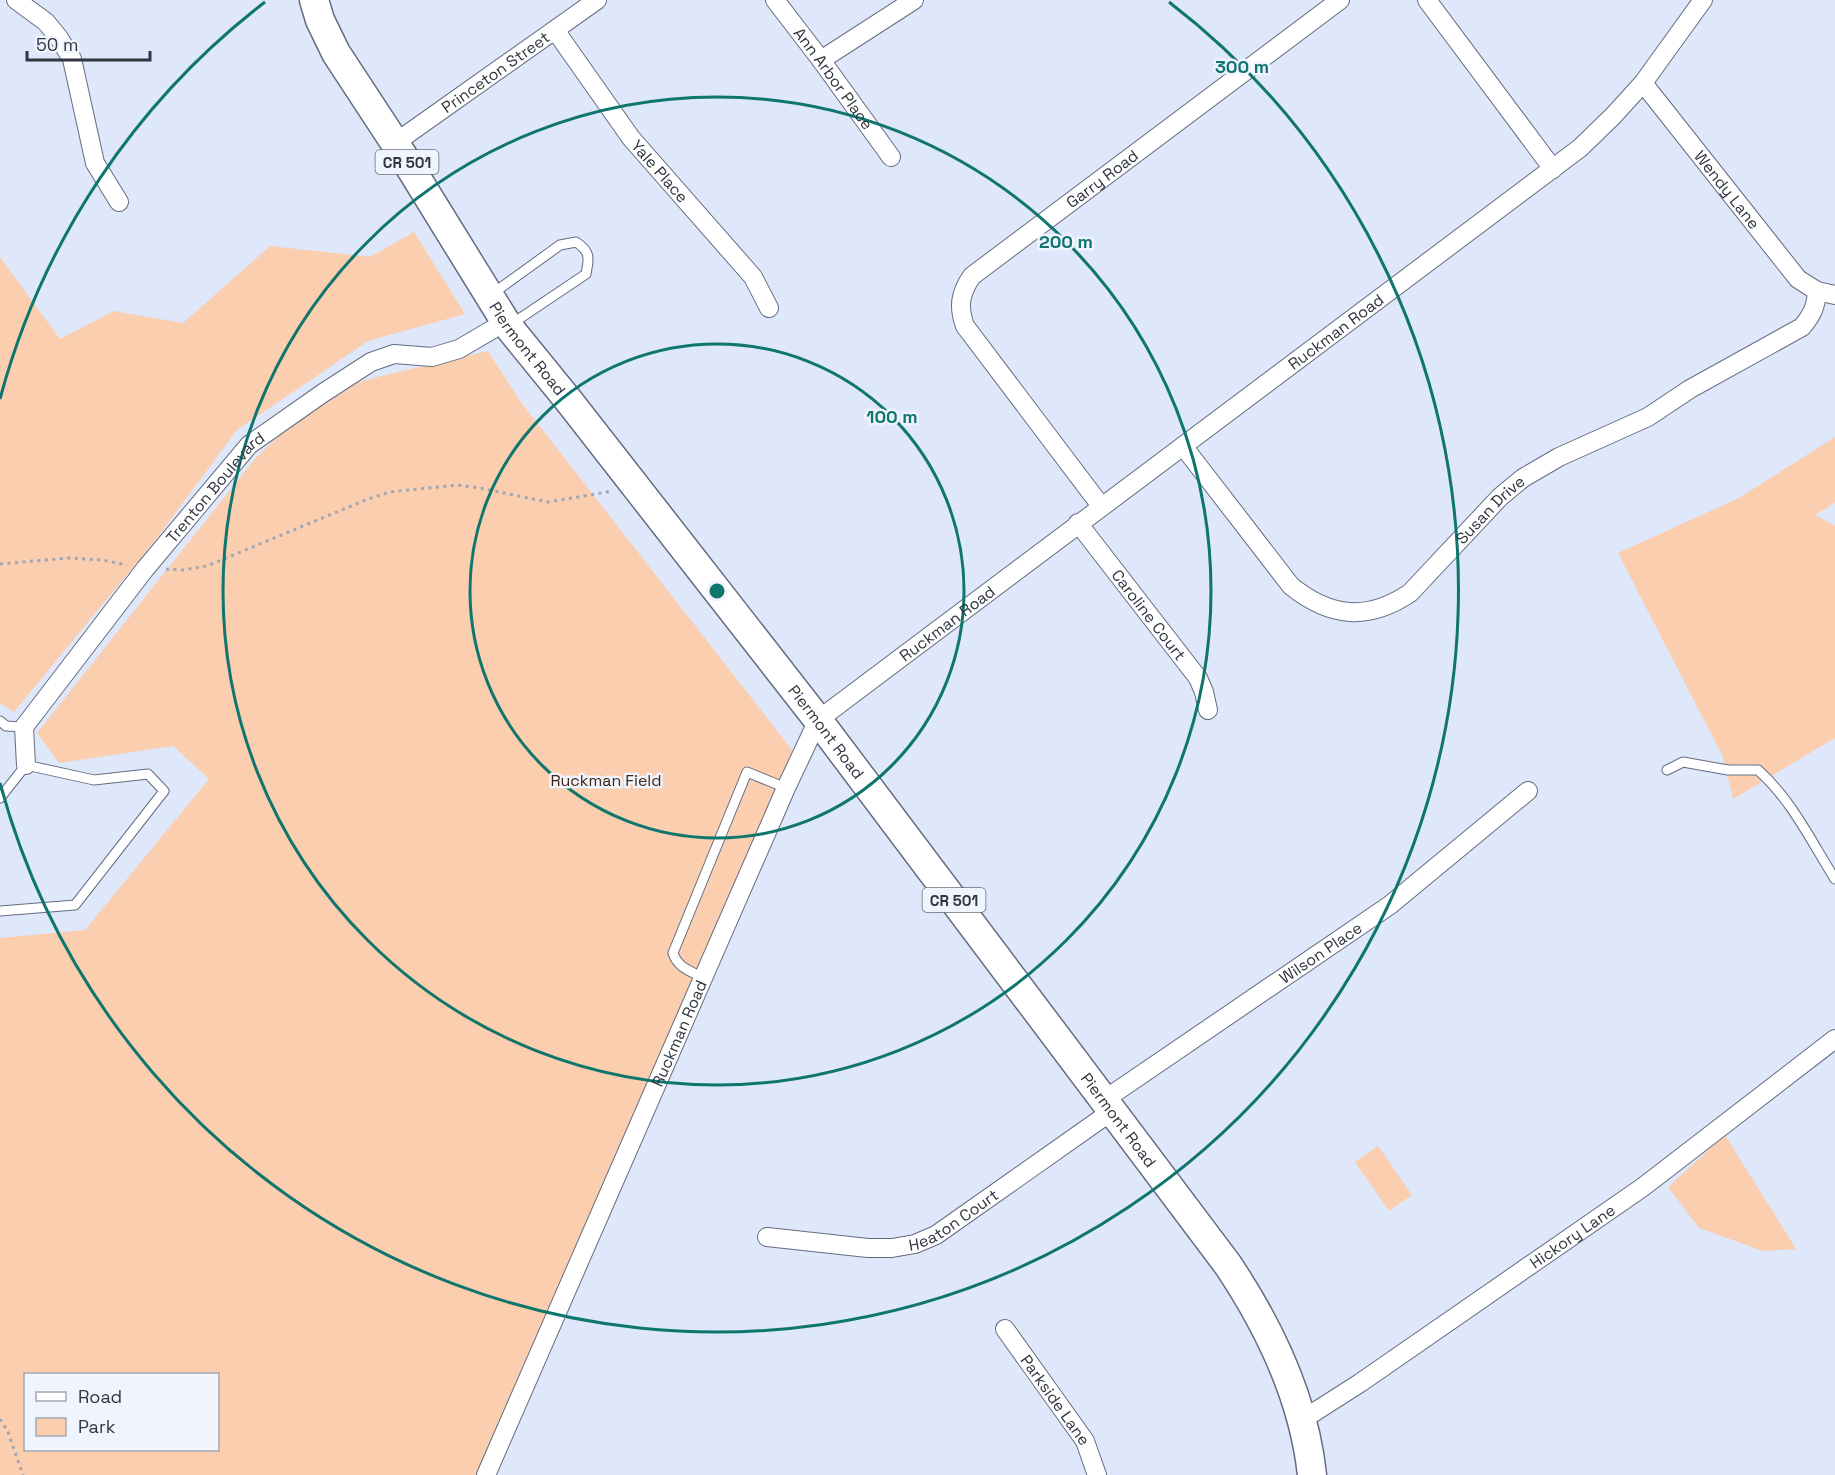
<svg xmlns="http://www.w3.org/2000/svg" width="1835" height="1475" viewBox="0 0 1835 1475" font-family="'Space Grotesk',sans-serif">
	<style>
		.green { fill: #faceaf; fill-rule: evenodd }
		.lines { fill: none; stroke-linecap: round; stroke-linejoin: round }
		.lane-casing { stroke: #646c81; stroke-width: 11 }
		.street-casing { stroke: #646c81; stroke-width: 20 }
		.primary-casing { stroke: #646c81; stroke-width: 31 }
		.path { stroke: #9fa6b5; stroke-width: 3; stroke-dasharray: 3 4.5; stroke-linecap: butt }
		.lane { stroke: #fff; stroke-width: 9 }
		.street { stroke: #fff; stroke-width: 18 }
		.primary { stroke: #fff; stroke-width: 28 }
		.ring { fill: none; stroke: #0f766e; stroke-width: 3 }
		.labels { text-anchor: middle; dominant-baseline: central; stroke-width: 5; stroke-linejoin: round; paint-order: stroke }
		.shield { fill: #f0f4fe; stroke: #6a6e78; stroke-width: 1.5 }
		.shield-label { font-size: 15px; font-weight: bold; fill: #31353e }
		.street-label { font-size: 16px; fill: #31353e; stroke: #f0f4fe }
		.park-label { font-size: 16px; fill: #42250e; stroke: #f0f4fe }
		.centre { fill: #0f766e; stroke: #f0f4fe; stroke-width: 3 }
		.ring-label { font-size: 18px; text-anchor: middle; font-weight: bold; fill: #0f766e; stroke: #f0f4fe; stroke-width: 5; stroke-linejoin: round; paint-order: stroke }
	</style>
	<rect width="100%" height="100%" fill="#dfe7fa"/>
	<!-- green -->
	<g class="green">
		<path d="M414,232L465,314L368,341L237,430L153,543L14,712L0,703V257L60,339L114,311L183,323L270,246L370,257Z"/>
		<path d="M488,351L520,401L796,755L487,1475H0V938L85,930L209,779L173,746L59,763L37,733L254,460L323,393L373,378ZM26,1374H218V1450H26Z"/>
		<path d="M1835,437V503L1815,515L1835,526V738L1733,799L1723,757L1618,553L1739,498Z"/>
		<path d="M1725,1135L1796,1249L1763,1251L1699,1228L1668,1187Z"/>
		<path d="M1378,1146L1412,1195L1389,1211L1355,1162Z"/>
	</g>
	<g class="lines">
		<defs>
			<g id="lane">
				<path d="M492,294L560,245L576,242C591,252 589,258 586,274L510,325"/>
				<path d="M0,721L6,726L24,727"/>
				<path d="M1667,770L1683,762L1728,770H1758C1791,799 1811,841 1835,879"/>
				<path d="M0,798L26,765L94,780L148,774L164,791L75,905L0,911"/>
				<path d="M704,978C690,971 678,968 673,953L747,772L786,788"/>
			</g>
			<g id="street">
				<path d="M16,0L46,22L59,38L72,59L95,163L119,202"/>
				<path id="s1" d="M775,0L821,60L891,157"/>
				<path d="M1427,0L1553,169"/>
				<path id="s2" d="M555,30L631,138L753,277L769,308"/>
				<path d="M821,60L914,0"/>
				<path id="s3" d="M1643,83L1798,279L1817,291L1835,295"/>
				<path id="s4" d="M395,143L597,0"/>
				<path id="s5" d="M1183,446L1291,586C1331,618 1368,621 1410,593L1500,497L1523,478L1559,457L1648,417L1690,389L1802,327C1812,315 1816,307 1817,291"/>
				<path id="s6" d="M1101,506L965,326C958,307 960,293 972,276L1340,0"/>
				<path id="s7" d="M1078,523L1198,678L1204,692L1208,710"/>
				<path id="s8" d="M26,765L24,727L145,569L249,445L323,393L371,362L394,354L432,357L459,349L505,322"/>
				<path id="s9" d="M1104,1100L1390,905L1528,791"/>
				<path id="s10" d="M767,1237L868,1248H892L915,1244L936,1235L1112,1111"/>
				<path id="s11" d="M1005,1329L1085,1441L1097,1475"/>
				<path id="s12" d="M1302,1420L1360,1383L1643,1187L1835,1039"/>
				<path id="s13" d="M486,1475L786,788L818,720L1580,148L1613,116L1643,83L1703,0"/>
			</g>
			<g id="primary">
				<path id="s14" d="M314,0L320,20L336,53L395,143L508,326L569,401L818,720L1228,1265C1270,1328 1304,1399 1312,1475"/>
			</g>
		</defs>
		<!-- lane casing -->
		<use href="#lane" class="lane-casing"/>
		<!-- street casing -->
		<use href="#street" class="street-casing"/>
		<!-- primary casing -->
		<use href="#primary" class="primary-casing"/>
		<!-- path -->
		<g class="path">
			<path d="M0,564L68,558L102,560L127,565"/>
			<path d="M166,569L183,570L207,566L368,499L390,492L457,485L480,488L548,502L613,491"/>
			<path d="M0,1419L8,1432L23,1475"/>
		</g>
		<!-- lane -->
		<use href="#lane" class="lane"/>
		<!-- street -->
		<use href="#street" class="street"/>
		<!-- primary -->
		<use href="#primary" class="primary"/>
	</g>
	<!-- distance rings -->
	<g class="ring">
		<circle cx="717" cy="591" r="247"/>
		<circle cx="717" cy="591" r="494"/>
		<path d="M0 399A742 742 0 0 1 265 2M1169 2A742 742 0 1 1 0 783"/>
	</g>
	<g class="labels">
		<!-- shield labels -->
		<g class="shield">
			<rect x="375.5" y="150" width="63" height="24" rx="4.5"/>
			<rect x="922.5" y="888" width="63" height="24" rx="4.5"/>
		</g>
		<g class="shield-label">
			<text x="407" y="162">CR 501</text>
			<text x="954" y="900">CR 501</text>
		</g>
		<!-- street labels -->
		<g class="street-label">
			<text stroke="none"><textPath href="#s4" startOffset="123">Princeton Street</textPath></text>
			<text stroke="none"><textPath href="#s1" startOffset="98">Ann Arbor Place</textPath></text>
			<text stroke="none"><textPath href="#s2" startOffset="176">Yale Place</textPath></text>
			<text stroke="none"><textPath href="#s6" startOffset="441">Garry Road</textPath></text>
			<text stroke="none"><textPath href="#s3" startOffset="136">Wendy Lane</textPath></text>
			<text stroke="none"><textPath href="#s13" startOffset="1472">Ruckman Road</textPath></text>
			<text stroke="none"><textPath href="#s14" startOffset="410">Piermont Road</textPath></text>
			<text stroke="none"><textPath href="#s8" startOffset="345">Trenton Boulevard</textPath></text>
			<text stroke="none"><textPath href="#s5" startOffset="422">Susan Drive</textPath></text>
			<text stroke="none"><textPath href="#s7" startOffset="116">Caroline Court</textPath></text>
			<text stroke="none"><textPath href="#s13" startOffset="986">Ruckman Road</textPath></text>
			<text stroke="none"><textPath href="#s14" startOffset="896">Piermont Road</textPath></text>
			<text stroke="none"><textPath href="#s9" startOffset="262">Wilson Place</textPath></text>
			<text stroke="none"><textPath href="#s13" startOffset="482">Ruckman Road</textPath></text>
			<text stroke="none"><textPath href="#s14" startOffset="1382">Piermont Road</textPath></text>
			<text stroke="none"><textPath href="#s10" startOffset="194">Heaton Court</textPath></text>
			<text stroke="none"><textPath href="#s12" startOffset="327">Hickory Lane</textPath></text>
			<text stroke="none"><textPath href="#s11" startOffset="87">Parkside Lane</textPath></text>
		</g>
		<!-- park labels -->
		<g class="park-label">
			<text x="606" y="780">Ruckman Field</text>
		</g>
	</g>
	<circle cx="717" cy="591" r="9" class="centre"/>
	<g class="ring-label">
		<text x="1242" y="73">300 m</text>
		<text x="1066" y="248">200 m</text>
		<text x="892" y="423">100 m</text>
	</g>
	<!-- legend -->
	<rect x="24" y="1373" width="195" height="78" fill="#f0f4fe" stroke="#a4a8b1" stroke-width="1.5"/>
	<rect x="36" y="1392" width="30" height="9" fill="#ffffff" stroke="#a4a8b1" stroke-width="1.5"/>
	<text x="78" y="1403" font-size="18" fill="#31353e">Road</text>
	<rect x="36" y="1418" width="30" height="18" fill="#faceaf" stroke="#a4a8b1" stroke-width="1.5"/>
	<text x="78" y="1433" font-size="18" fill="#31353e">Park</text>
	<!-- scale -->
	<path d="M27 51v9h123v-9" fill="none" stroke="#31353e" stroke-width="3"/>
	<text x="36" y="51" font-size="18" fill="#31353e" stroke="#f0f4fe" stroke-width="4.5" paint-order="stroke">50 m</text>
</svg>
